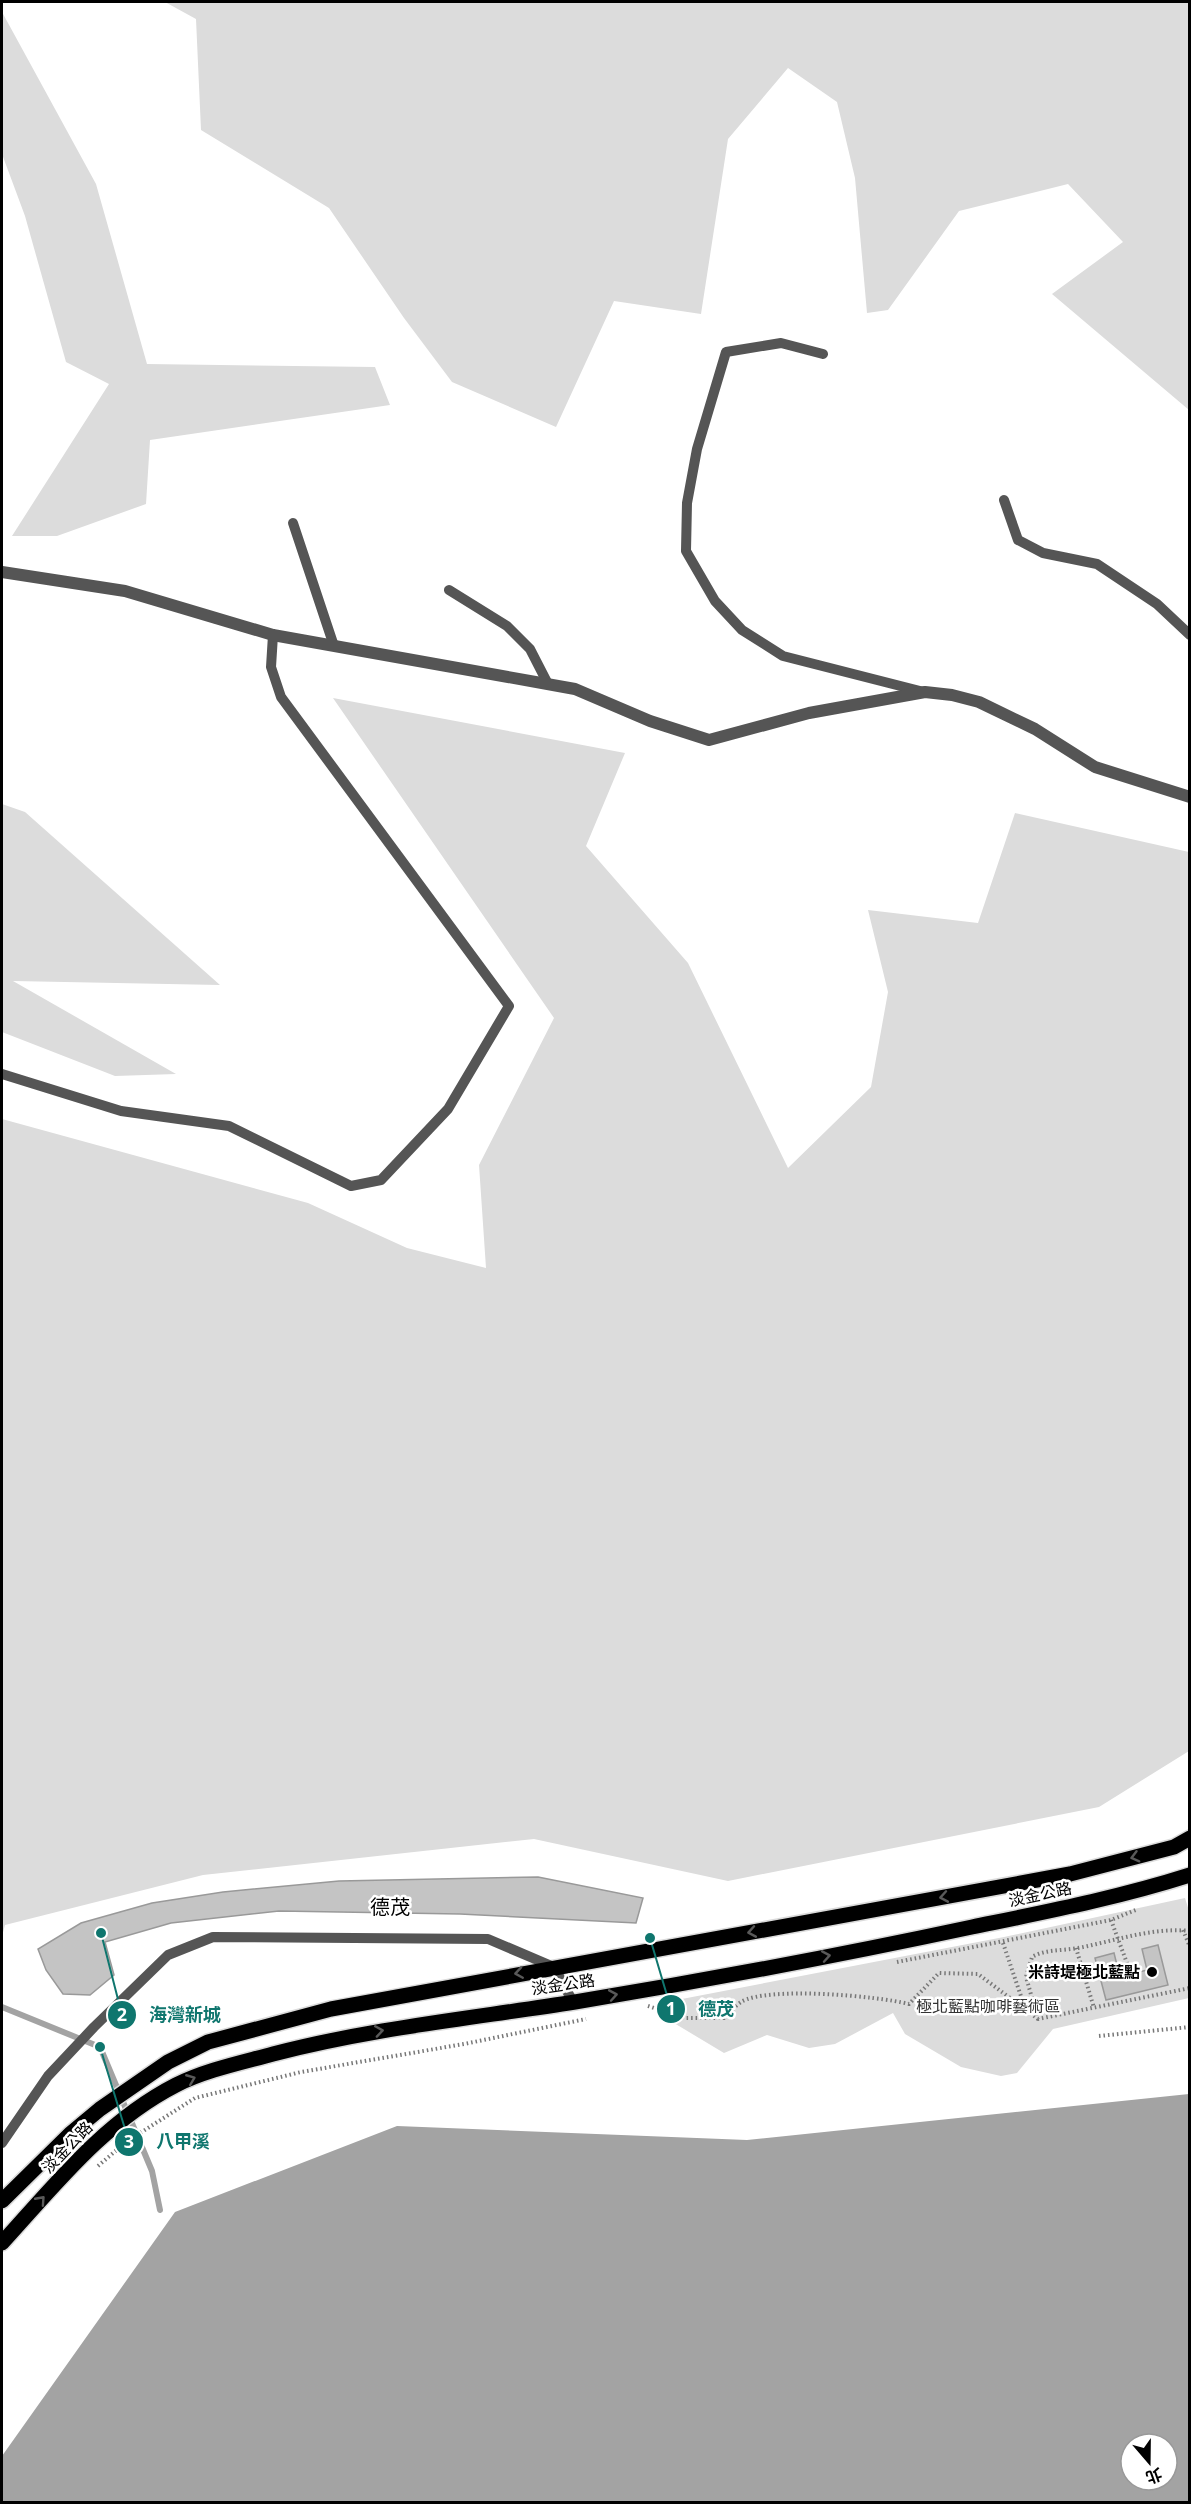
<svg xmlns="http://www.w3.org/2000/svg" width="1191" height="2504" viewBox="0 0 1191 2504" font-family="'Open Sans','Noto Sans TC',sans-serif">
	<style>
		.green { fill: #dcdcdc }
		.water { fill: #a3a3a3; fill-rule: evenodd }
		.lines { fill: none; stroke-linecap: round; stroke-linejoin: round }
		.stream { stroke: #a3a3a3; stroke-width: 6 }
		.building { fill: #c4c4c4; stroke: #999; stroke-width: 1.5 }
		.primary-casing { stroke: #dbdbdb; stroke-width: 18 }
		.path { stroke: #777; stroke-width: 4; stroke-dasharray: 1.5 3; stroke-linecap: butt }
		.service { stroke: #555; stroke-width: 10 }
		.minor { stroke: #555; stroke-width: 12 }
		.primary { stroke: #000; stroke-width: 15 }
		.oneway { stroke: #595959 }
		.poi-dot { fill: #000; stroke: #fff; stroke-width: 2 }
		.labels { text-anchor: middle; dominant-baseline: central; stroke-width: 5; stroke-linejoin: round; paint-order: stroke }
		.street-label { font-size: 16px; fill: #000; stroke: #fff }
		.poi-label { font-size: 16px; font-weight: bold; fill: #000; stroke: #fff; text-anchor: end }
		.park-label { font-size: 16px; fill: #333; stroke: #fff }
		.quarter-label { font-size: 20px; fill: #000; stroke: #fff }
		.leader { fill: none; stroke: #0f766e; stroke-width: 2 }
		.callout-dot { fill: #0f766e; stroke: #fff; stroke-width: 2 }
		.mark-label { font-size: 18px; text-anchor: middle; font-weight: bold; fill: #fff }
		.callout-label { font-size: 18px; text-anchor: middle; font-weight: bold; fill: #0f766e; stroke: #fff; stroke-width: 5; stroke-linejoin: round; paint-order: stroke }
	</style>
	<rect width="100%" height="100%" fill="#fff"/>
	<!-- green -->
	<g class="green">
		<path d="M165,2H1189V410L1052,294L1123,242L1068,184L959,211L888,310L867,313L855,178L837,102L788,68L728,139L701,314L614,301L556,427L452,382L404,318L329,208L201,130L196,19Z"/>
		<path d="M2,12L96,184L147,364L375,367L390,405L150,440L146,504L57,536H12L109,384L66,362L25,216L2,154Z"/>
		<path d="M333,698L625,753L586,846L688,963L788,1168L871,1087L888,992L868,910L978,923L1015,813L1189,852V1751L1099,1807L728,1881L534,1839L203,1875L5,1925L2,1936V1119L308,1203L407,1248L486,1268L479,1165L554,1018Z"/>
		<path d="M2,804L25,812L220,985L13,981L176,1074L115,1076L2,1032Z"/>
		<path d="M1185,1898L1189,1911V1998L1053,2029L1017,2073L1001,2076L961,2067L905,2034L893,2013L835,2044L809,2048L767,2035L724,2053L669,2020L661,2003L1004,1937Z"/>
	</g>
	<!-- water -->
	<path class="water" d="M1189,2094V2502H2V2456L175,2212L397,2126L747,2140ZM1131,2444H1167V2480H1131Z"/>
	<g class="lines">
		<!-- stream -->
		<path class="stream" d="M2,2007L100,2047L152,2171L160,2210"/>
	</g>
	<!-- building -->
	<g class="building">
		<path d="M538,1877L643,1898L636,1923L460,1914L279,1911L171,1923L105,1942L114,1975L90,1995L63,1994L46,1970L38,1949L81,1923L152,1903L223,1892L339,1881Z"/>
		<path d="M1158,1945L1168,1985L1106,2000L1095,1958L1114,1953L1120,1977L1147,1970L1142,1949Z"/>
	</g>
	<g class="lines">
		<defs>
			<g id="primary">
				<path d="M2,2201L70,2134L100,2109L168,2062L208,2042L331,2009L1070,1874L1174,1847L1190,1838"/>
				<path d="M2,2243C55,2185 104,2122 176,2085C206,2070 240,2063 273,2054C373,2028 474,2018 575,2002C708,1980 841,1955 972,1927C1045,1912 1118,1898 1190,1875"/>
			</g>
		</defs>
		<!-- primary casing -->
		<use href="#primary" class="primary-casing"/>
		<!-- path -->
		<g class="path">
			<path d="M1111,1920L1131,1974"/>
			<path d="M1183,1930L1190,1947"/>
			<path d="M1190,1931C1152,1927 1115,1941 1078,1948C1061,1951 1046,1949 1032,1957L1026,1977L1038,2019L1190,1988"/>
			<path d="M1003,1943L1025,2008"/>
			<path d="M1076,1948L1094,2008"/>
			<path d="M897,1962L1111,1920L1138,1909"/>
			<path d="M648,2006L685,2018H724C729,2013 735,2006 741,2002C767,1986 878,1996 909,2004L939,1973L978,1974L1038,2019"/>
			<path d="M1099,2036L1190,2027"/>
			<path d="M98,2166L126,2142L195,2098L301,2072L464,2044L586,2019"/>
		</g>
		<!-- service -->
		<g class="service">
			<path d="M823,354L781,343L726,352L697,449L687,503L686,551L715,601L742,630L783,656L924,692"/>
			<path d="M1004,500L1018,540L1043,553L1097,564L1157,604L1190,635"/>
			<path d="M293,523L334,646"/>
			<path d="M449,590L507,626L530,649L548,684"/>
			<path d="M2,1074L121,1111L229,1126L351,1186L381,1180L448,1109L509,1006L281,697L271,667L273,635"/>
			<path d="M2,2143L48,2076L94,2027L168,1955L213,1937L488,1939L554,1967L573,2002"/>
		</g>
		<!-- minor -->
		<path class="minor" d="M2,572L125,591L273,635L575,689L650,721L709,740L809,713L925,692L952,695L979,702L1035,729L1095,767L1190,797"/>
		<!-- primary -->
		<use href="#primary" class="primary"/>
	</g>
	<!-- one-way arrows -->
	<defs><path id="oneway-chevron" d="M-2-3.5L2.5 0L-2 3.5" fill="none" stroke-width="1.6" stroke-linecap="round" stroke-linejoin="round" transform="scale(1.5)"/></defs>
	<g class="oneway">
		<use href="#oneway-chevron" transform="translate(1135 1857) rotate(165)"/>
		<use href="#oneway-chevron" transform="translate(944 1897) rotate(170)"/>
		<use href="#oneway-chevron" transform="translate(752 1932) rotate(170)"/>
		<use href="#oneway-chevron" transform="translate(826 1956) rotate(-10)"/>
		<use href="#oneway-chevron" transform="translate(519 1973) rotate(171)"/>
		<use href="#oneway-chevron" transform="translate(613 1995) rotate(-10)"/>
		<use href="#oneway-chevron" transform="translate(379 2031) rotate(-9)"/>
		<use href="#oneway-chevron" transform="translate(191 2079) rotate(-22)"/>
		<use href="#oneway-chevron" transform="translate(41 2200) rotate(-48)"/>
	</g>
	<!-- markers -->
	<circle class="poi-dot" cx="1152" cy="1972" r="6"/>
	<g class="labels">
		<!-- street labels -->
		<g class="street-label">
			<text transform="translate(1040 1894) rotate(-12)">淡金公路</text>
			<text transform="translate(563 1984) rotate(-8)">淡金公路</text>
			<text transform="translate(67 2147) rotate(-46)">淡金公路</text>
		</g>
		<!-- poi labels -->
		<g class="poi-label">
			<text x="1140" y="1972">米詩堤極北藍點</text>
		</g>
		<!-- park labels -->
		<g class="park-label">
			<text x="988" y="2006">極北藍點咖啡藝術區</text>
		</g>
		<!-- quarter labels -->
		<g class="quarter-label">
			<text x="390" y="1906">德茂</text>
		</g>
	</g>
	<!-- callouts -->
	<path class="leader" d="M650 1938L671 2009M101 1933L122 2015M100 2047L129 2142"/>
	<g class="callout-dot">
		<circle cx="650" cy="1938" r="6"/>
		<circle cx="101" cy="1933" r="6"/>
		<circle cx="100" cy="2047" r="6"/>
		<circle cx="671" cy="2009" r="15"/>
		<circle cx="122" cy="2015" r="15"/>
		<circle cx="129" cy="2142" r="15"/>
	</g>
	<g class="mark-label">
		<text x="671" y="2015">1</text>
		<text x="122" y="2021">2</text>
		<text x="129" y="2148">3</text>
	</g>
	<g class="callout-label">
		<text x="716" y="2015">德茂</text>
		<text x="185" y="2021">海灣新城</text>
		<text x="183" y="2148">八甲溪</text>
	</g>
	<!-- border -->
	<rect width="1191" height="2504" fill="none" stroke="#000000" stroke-width="6"/>
	<!-- north arrow -->
	<g transform="translate(1149 2462) rotate(160)"><circle r="28" fill="#ffffff" stroke="#999999" stroke-width="1.5"/>
	<path d="M0-4.5L10 22L0 15L-10 22Z" fill="#000000"/>
	<text y="-9" font-size="16" font-weight="bold" text-anchor="middle" fill="#000000">北</text>
	</g>
</svg>
